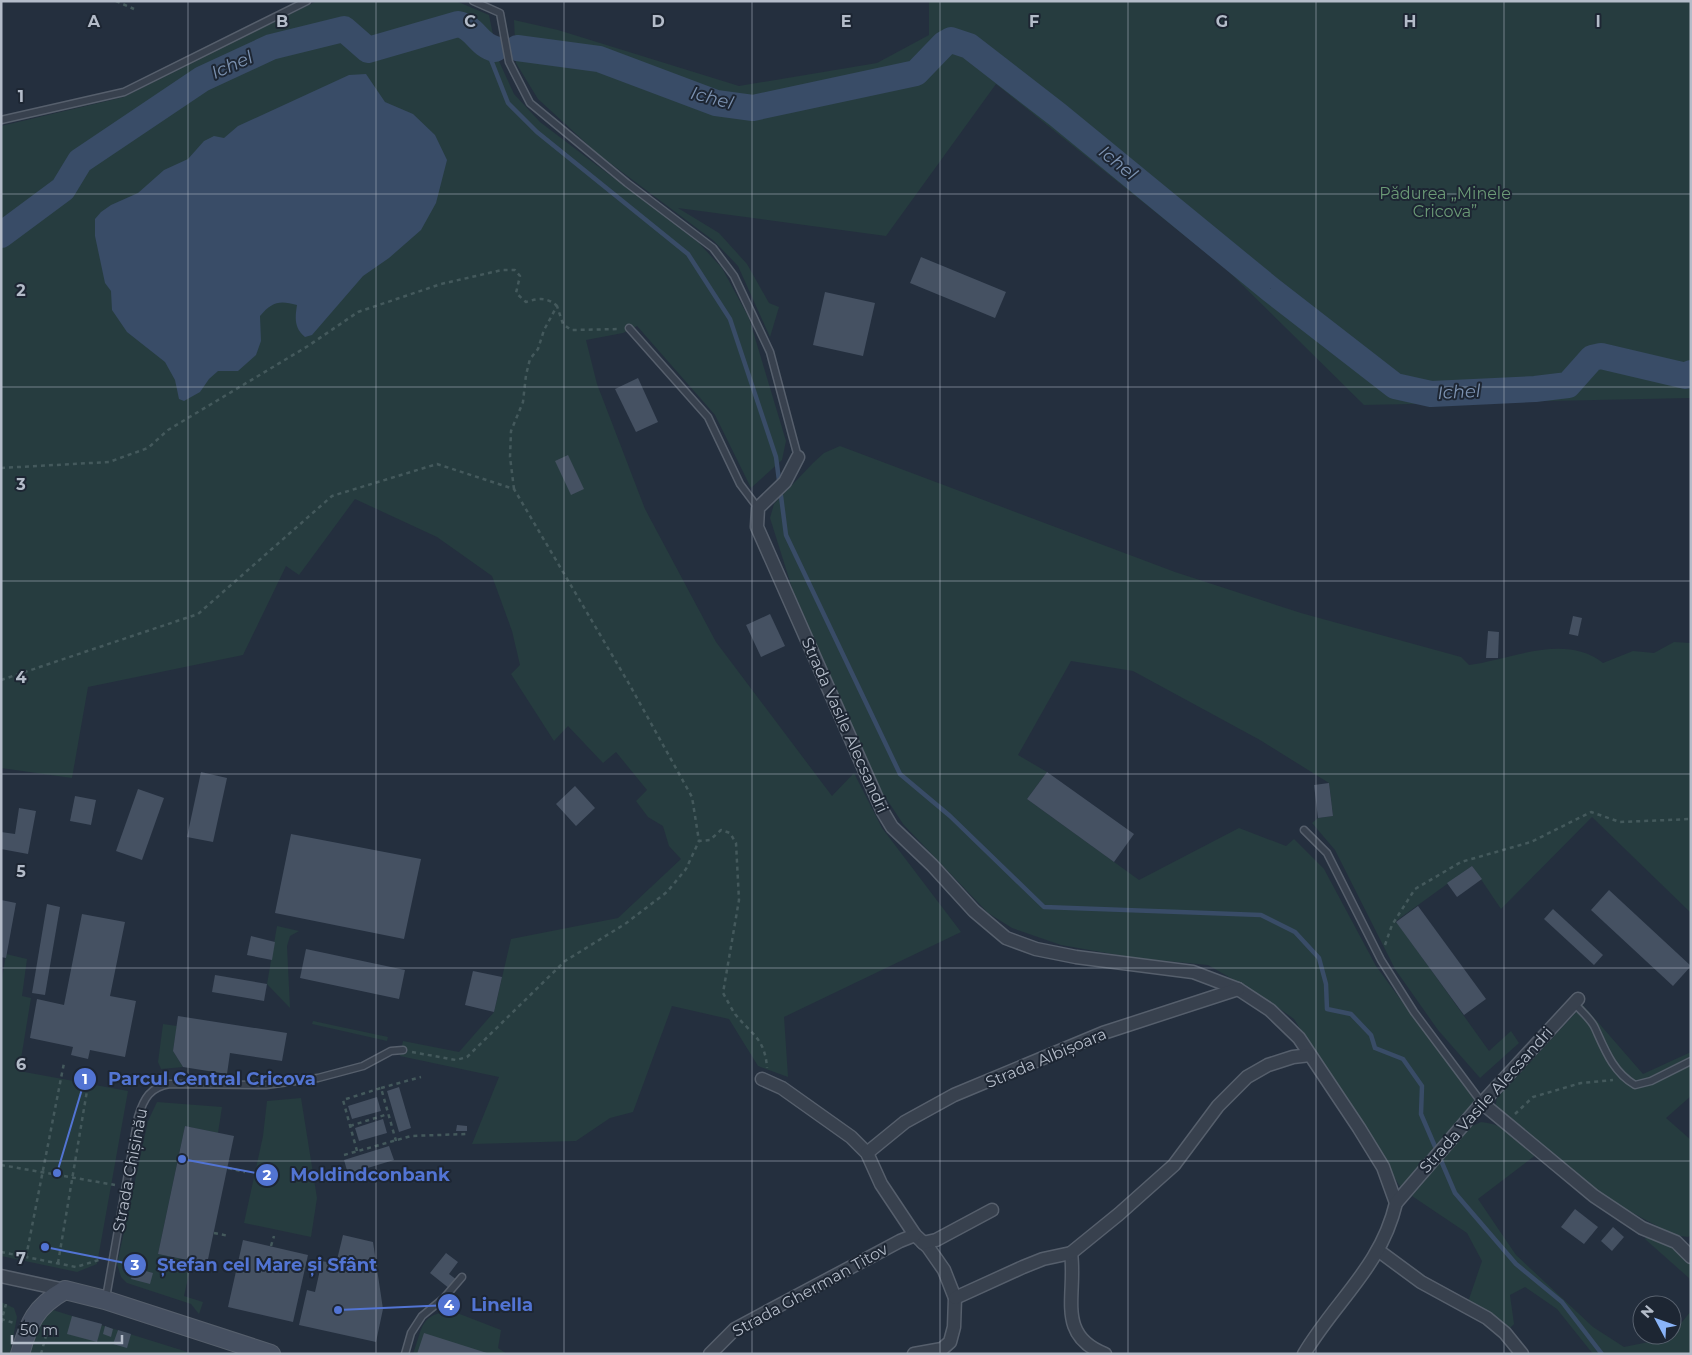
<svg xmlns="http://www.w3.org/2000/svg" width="1692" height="1355" viewBox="0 0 1692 1355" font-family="Montserrat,sans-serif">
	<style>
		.green { fill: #263c3f }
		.water { fill: #394c67 }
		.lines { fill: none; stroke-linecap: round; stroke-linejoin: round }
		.stream { stroke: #394c67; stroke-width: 4.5 }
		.river { stroke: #394c67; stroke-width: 26 }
		.building { fill: #455162 }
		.lane-casing { stroke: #565f6c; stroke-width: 9 }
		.street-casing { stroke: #565f6c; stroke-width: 15 }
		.secondary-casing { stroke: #565f6c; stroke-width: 20 }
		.path { stroke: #44595c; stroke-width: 2.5; stroke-dasharray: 4 4; stroke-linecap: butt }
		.lane { stroke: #38414e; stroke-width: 6 }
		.street { stroke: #38414e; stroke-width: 12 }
		.secondary { stroke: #465061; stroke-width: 18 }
		.grid { fill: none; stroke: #b4bcc9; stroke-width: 1; stroke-opacity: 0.55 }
		.labels { text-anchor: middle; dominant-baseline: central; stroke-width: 4; stroke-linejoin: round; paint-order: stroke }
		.park-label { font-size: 16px; fill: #6b9a76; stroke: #1d2633 }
		.street-label { font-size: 16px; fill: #b4bcc9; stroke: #1d2633 }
		.water-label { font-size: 18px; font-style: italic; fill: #7c92b1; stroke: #1d2633 }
		.grid-label { font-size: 16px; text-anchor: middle; font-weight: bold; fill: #b4bcc9; stroke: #1d2633; stroke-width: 4; stroke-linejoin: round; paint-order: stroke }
		.leader { fill: none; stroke: #5274d3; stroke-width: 2 }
		.callout-dot { fill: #5274d3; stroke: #1d2633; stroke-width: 2 }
		.mark-label { font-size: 15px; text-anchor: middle; font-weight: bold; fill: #fff }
		.callout-label { font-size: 18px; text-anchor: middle; font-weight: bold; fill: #5274d3; stroke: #1d2633; stroke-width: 4; stroke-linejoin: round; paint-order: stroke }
	</style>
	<rect width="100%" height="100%" fill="#242f3e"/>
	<!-- green -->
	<g class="green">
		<path d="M317,1H456L489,15L498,59L514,94L540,122L698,242L722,268L749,318L786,441L782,460L751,488L715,415L637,326L623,333L586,340L597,384L645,509L716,642L832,796L854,773L882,828L961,932L784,1017L788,1077L758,1066L729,1019L672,1006L633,1112L610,1118L576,1141L472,1144L499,1077L400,1056L403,1041L459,1052L494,1012L511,939L618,918L681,859L669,846L663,826L648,817L636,801L647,790L616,752L603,763L568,726L554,741L511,674L520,665L512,631L492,576L437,537L355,499L299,575L286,566L243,655L88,687L72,778L1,768V126L124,97Z"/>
		<path d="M929,1H1691V398L1364,405L1226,269L996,84L886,236L678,208L719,233L747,264L769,303L779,307L770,337L738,266L714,241L598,154L538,99L516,63L514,20L558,30L739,86L877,63L929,35Z"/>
		<path d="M840,446L1175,572L1301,613L1461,657L1469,665C1513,659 1565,633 1603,663L1633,651L1654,653L1674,642L1691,643V913L1592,817L1501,909L1472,866L1396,921L1489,1051L1511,1031L1519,1043L1480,1078L1438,1030L1395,969L1335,850L1312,823L1318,818L1333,816L1329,783L1260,740L1133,671L1071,661L1018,755L1047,772L1027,799L1139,880L1239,828L1286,846L1294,839L1324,869L1376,966L1475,1101L1401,1188L1294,1019L1262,996L1208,965L1135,958L1061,945L1012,928L988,913L903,824L878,786L792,588L770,518L774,504L813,463L824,453Z"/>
		<path d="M277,926L299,931L290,936L287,946L290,1008L267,984Z"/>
		<path d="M6,954L27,959L22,996L31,998L19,1071L128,1091L97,1264L77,1272L1,1256V985Z"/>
		<path d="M1583,1005L1643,1074L1691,1052V1096L1666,1118L1691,1140V1235L1688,1237L1674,1235L1599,1195L1495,1108L1497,1098Z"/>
		<path d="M313,1021L388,1037L387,1041L312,1024Z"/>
		<path d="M163,1024L177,1026L173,1051L183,1067L161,1069L158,1062Z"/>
		<path d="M301,1098L317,1198L311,1237L244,1223L263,1136L267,1101Z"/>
		<path d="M157,1102L222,1107L218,1133L185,1126L158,1254L192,1261L184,1296L203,1302L199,1314L191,1304L127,1283L121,1277L117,1264L148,1121Z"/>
		<path d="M1481,1122C1505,1124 1519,1139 1537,1154L1478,1199L1516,1255L1593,1327L1624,1347L1669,1338L1691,1311V1354H1593L1557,1309L1525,1287L1510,1295L1514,1324L1509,1329L1468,1302L1482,1261L1467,1233L1412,1196L1470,1127Z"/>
		<path d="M1648,1235L1673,1248L1691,1264V1287L1689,1278L1645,1239Z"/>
		<path d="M1,1302L14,1308L17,1317L10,1354H1Z"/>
		<path d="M53,1310L194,1354H28C33,1337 38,1320 53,1310Z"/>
		<path d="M452,1311L501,1330L498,1348L507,1354H413C423,1326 420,1314 452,1311Z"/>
	</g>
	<!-- water -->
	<path class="water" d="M366,74L385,102L413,114L435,135L447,160L436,203L421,230L389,258L363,276L312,335L305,337C294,328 295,318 297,305C279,300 272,302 260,316L261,341L256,355L238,371H218L209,379L200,392L184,401L179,399L175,380L165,362L127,332L112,310L111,291L105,283L95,236V219L101,212L111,205L138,193L164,170L188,159L204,141L214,136L224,138L238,126L349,75Z"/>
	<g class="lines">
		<!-- stream -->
		<path class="stream" d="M486,47L508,103L537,132L688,254L730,319L776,457L786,535L900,774L950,816L1044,907L1261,915L1295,932L1319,958L1326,984L1327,1009L1351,1014L1371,1035L1375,1048L1403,1059L1422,1086L1421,1114L1455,1193L1516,1264L1562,1302L1602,1354"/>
		<!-- river -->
		<g class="river">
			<path d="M517,48L599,59L716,103L753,108L916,73L944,44L951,40L969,46L1058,115L1270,289L1395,386L1431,394L1535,389L1568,385L1592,358L1601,356L1686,376L1691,373"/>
			<path d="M1,235L63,189L80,161L202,79L271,47L344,29L368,50L458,24C475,27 478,45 495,49"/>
		</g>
	</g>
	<!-- building -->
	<g class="building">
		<path d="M921,257L1006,292L995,318L910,283Z"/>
		<path d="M825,292L875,303L863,356L813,345Z"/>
		<path d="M638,378L658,422L636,432L615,389Z"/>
		<path d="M568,455L584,489L571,495L555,461Z"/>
		<path d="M770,614L785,646L761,657L746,625Z"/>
		<path d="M1573,616L1582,618L1578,636L1569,634Z"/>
		<path d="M1488,631L1499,632L1498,658H1486Z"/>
		<path d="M201,772L227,778L213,842L187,837Z"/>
		<path d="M1047,772L1134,834L1114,862L1027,799Z"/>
		<path d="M1329,783L1333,816L1318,818L1314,785Z"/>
		<path d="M575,786L595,808L576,826L556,804Z"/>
		<path d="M138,789L164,798L142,860L116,851Z"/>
		<path d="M75,796L96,800L91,825L70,821Z"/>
		<path d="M19,808L36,811L28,854L1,849V832L15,834Z"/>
		<path d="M291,834L421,859L404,939L275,913Z"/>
		<path d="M1472,866L1482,879L1457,897L1447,883Z"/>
		<path d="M1609,890L1691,966L1673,986L1591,910Z"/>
		<path d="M1,900L16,903L6,958L1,957Z"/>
		<path d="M47,904L60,907L45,995L32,993Z"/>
		<path d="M1418,906L1486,999L1464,1015L1396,922Z"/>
		<path d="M1553,909L1603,955L1594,965L1544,919Z"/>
		<path d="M82,914L125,922L110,996L136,1001L125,1057L90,1050L88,1059L71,1055L73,1047L30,1038L37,999L64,1005Z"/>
		<path d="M251,936L275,942L272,960L247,955Z"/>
		<path d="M306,949L405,970L399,999L300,978Z"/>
		<path d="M473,971L502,977L494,1012L465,1005Z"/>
		<path d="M215,975L267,984L264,1001L212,992Z"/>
		<path d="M178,1016L287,1033L282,1061L230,1053L227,1074L183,1067L173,1051Z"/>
		<path d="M399,1087L411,1128L399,1132L387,1091Z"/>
		<path d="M377,1097L381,1111L352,1119L348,1106Z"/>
		<path d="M383,1119L387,1133L359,1141L355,1128Z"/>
		<path d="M457,1125L467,1126V1131H456Z"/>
		<path d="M185,1126L234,1136L207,1264L158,1254Z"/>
		<path d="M389,1146L394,1160L348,1174L344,1160Z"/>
		<path d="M1575,1209L1598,1227L1584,1244L1561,1227Z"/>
		<path d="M1613,1227L1624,1237L1612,1251L1601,1241Z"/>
		<path d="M343,1235L373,1242L383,1309L376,1342L299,1325L307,1290L315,1292L322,1261L336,1264Z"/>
		<path d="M243,1240L308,1255L293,1322L228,1307Z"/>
		<path d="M446,1253L458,1262L449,1274L457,1280L450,1289L430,1273Z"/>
		<path d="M135,1268L153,1273L150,1284L131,1279Z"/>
		<path d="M72,1316L102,1324L97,1342L67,1334Z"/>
		<path d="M105,1326L113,1329L111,1337L103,1334Z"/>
		<path d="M118,1330L131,1334L127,1348L113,1344Z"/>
		<path d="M424,1333L487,1353V1354H417Z"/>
	</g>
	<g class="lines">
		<defs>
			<g id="lane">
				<path d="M473,1L500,13L509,62L530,103L627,183L713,248L734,276L770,352L798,457"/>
				<path d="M1,120L124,92L307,1"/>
				<path d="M629,328L708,417L740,484L758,508"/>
				<path d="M1304,830L1327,853L1381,960L1414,1012L1482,1103"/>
				<path d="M1574,1003C1581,1011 1591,1019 1595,1028C1605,1050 1613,1072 1635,1085L1651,1081L1691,1061"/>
				<path d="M106,1298L138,1117C144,1098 150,1087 170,1084L266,1085L318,1078L363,1066L391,1051L403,1050"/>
				<path d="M405,1354L411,1333L422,1316L444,1298L462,1277"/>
			</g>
			<g id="street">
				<path d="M798,457L785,482L758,508L757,527L883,812L892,827L932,865L974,911L1006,938L1036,949L1076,957L1193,972L1238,989L1270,1010L1299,1038L1359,1128L1383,1167L1396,1203"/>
				<path d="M762,1079L782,1088L851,1137L867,1153L881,1184L915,1235L928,1247L944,1270L955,1298L954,1327L950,1342L942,1349L914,1354"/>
				<path d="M1482,1103L1594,1196L1642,1228L1676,1242L1691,1257"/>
				<path d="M867,1153L905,1122L954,1095L1103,1033L1238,989"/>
				<path d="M923,1243L936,1240L992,1210"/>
				<path d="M1379,1251L1421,1282L1487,1318L1505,1333L1522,1354"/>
				<path d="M1071,1253C1077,1294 1055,1335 1105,1354"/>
				<path d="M1,1276L65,1290"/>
				<path d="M955,1298L1023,1267L1043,1259L1071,1253L1119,1214L1174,1165L1218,1106L1247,1077L1268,1065L1293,1057L1310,1055"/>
				<path d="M710,1354L735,1329L900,1241L915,1235"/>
				<path d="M1304,1354C1336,1300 1381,1267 1396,1203L1482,1103L1578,999"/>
			</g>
			<path id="secondary" d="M20,1354C29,1322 35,1307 65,1290L105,1300L271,1354"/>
		</defs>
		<!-- lane casing -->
		<use href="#lane" class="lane-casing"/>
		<!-- street casing -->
		<use href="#street" class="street-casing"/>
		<!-- secondary casing -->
		<use href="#secondary" class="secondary-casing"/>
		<!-- path -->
		<g class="path">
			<path d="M116,1L134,9"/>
			<path d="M1,468L109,462L148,448L168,430L308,346L358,312L441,284L502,270H515L520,276L516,293L526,302C539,298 547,297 557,306"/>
			<path d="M514,489L510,457L511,431L523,402L526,375L530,359L538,349L544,330L557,306L563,324L571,330L620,329"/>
			<path d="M1,680L198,614L332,496L437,464L514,489L628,682L692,797L699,841"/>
			<path d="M1385,945L1392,925L1415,889L1461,862L1531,842L1591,812L1620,822L1691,819"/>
			<path d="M412,1052L456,1060L467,1057L565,961L625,924L667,892L686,869L699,841L710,840L721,830L730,833L736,843L739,900L723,993C727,1000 731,1008 735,1014C751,1034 765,1038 767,1068"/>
			<path d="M381,1088L421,1077"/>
			<path d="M1515,1114L1533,1097L1581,1083L1613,1080"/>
			<path d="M350,1126L388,1114"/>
			<path d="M357,1151L343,1100L381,1088L396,1141"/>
			<path d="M344,1155L411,1136L466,1134"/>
			<path d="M1,1165L115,1185"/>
			<path d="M228,1168L245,1172"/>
			<path d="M214,1233L229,1236"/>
			<path d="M271,1246L274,1236"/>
			<path d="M1,1252L76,1267L102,1259"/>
			<path d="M26,1257L64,1063"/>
			<path d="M58,1263L91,1067"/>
			<path d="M1,1319L14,1323"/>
			<path d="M1,1323L6,1304"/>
			<path d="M41,1354L47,1332L44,1331"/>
		</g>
		<!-- lane -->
		<use href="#lane" class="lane"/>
		<!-- street -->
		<use href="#street" class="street"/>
		<!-- secondary -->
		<use href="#secondary" class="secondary"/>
	</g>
	<!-- grid -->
	<path class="grid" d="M188,1V1354M376,1V1354M564,1V1354M752,1V1354M940,1V1354M1128,1V1354M1316,1V1354M1504,1V1354M1,194H1691M1,387H1691M1,581H1691M1,774H1691M1,968H1691M1,1161H1691"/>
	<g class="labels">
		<!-- park labels -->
		<g class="park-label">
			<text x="1445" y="193">Pădurea „Minele<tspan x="1445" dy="18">Cricova”</tspan></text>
		</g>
		<!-- street labels -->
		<g class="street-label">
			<text transform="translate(845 725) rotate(66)">Strada Vasile Alecsandri</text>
			<text transform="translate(1046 1058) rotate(-23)">Strada Albișoara</text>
			<text transform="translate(1486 1100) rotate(-48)">Strada Vasile Alecsandri</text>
			<text transform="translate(130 1170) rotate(-79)">Strada Chișinău</text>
			<text transform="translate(810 1290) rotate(-29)">Strada Gherman Titov</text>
		</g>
		<!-- water labels -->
		<g class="water-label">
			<text transform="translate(232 65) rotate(-24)">Ichel</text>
			<text transform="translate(712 98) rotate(15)">Ichel</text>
			<text transform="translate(1118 163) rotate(39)">Ichel</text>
			<text transform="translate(1459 392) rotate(-3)">Ichel</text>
		</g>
	</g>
	<g class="grid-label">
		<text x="94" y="27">A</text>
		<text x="282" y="27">B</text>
		<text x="470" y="27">C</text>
		<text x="658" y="27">D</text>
		<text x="846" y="27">E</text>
		<text x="1034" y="27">F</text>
		<text x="1222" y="27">G</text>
		<text x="1410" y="27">H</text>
		<text x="1598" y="27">I</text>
		<text x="21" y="102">1</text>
		<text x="21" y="296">2</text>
		<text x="21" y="490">3</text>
		<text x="21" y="683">4</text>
		<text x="21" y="877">5</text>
		<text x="21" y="1070">6</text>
		<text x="21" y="1264">7</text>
	</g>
	<!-- callouts -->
	<path class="leader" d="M57 1173L85 1079M182 1159L267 1175M45 1247L135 1265M338 1310L449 1305"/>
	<g class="callout-dot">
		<circle cx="57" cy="1173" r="5"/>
		<circle cx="182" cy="1159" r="5"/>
		<circle cx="45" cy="1247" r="5"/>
		<circle cx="338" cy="1310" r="5"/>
		<circle cx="85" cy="1079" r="12"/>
		<circle cx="267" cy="1175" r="12"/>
		<circle cx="135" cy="1265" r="12"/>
		<circle cx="449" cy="1305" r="12"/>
	</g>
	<g class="mark-label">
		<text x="85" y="1084">1</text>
		<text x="267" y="1180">2</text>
		<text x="135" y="1270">3</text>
		<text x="449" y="1310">4</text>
	</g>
	<g class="callout-label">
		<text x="212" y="1085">Parcul Central Cricova</text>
		<text x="370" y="1181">Moldindconbank</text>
		<text x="267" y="1271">Ștefan cel Mare și Sfânt</text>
		<text x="502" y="1311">Linella</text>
	</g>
	<!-- border -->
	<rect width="1692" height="1355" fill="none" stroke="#b4bcc9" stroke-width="5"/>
	<!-- north arrow -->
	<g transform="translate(1657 1320) rotate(311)"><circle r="24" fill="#1d2633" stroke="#59626f"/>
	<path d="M0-4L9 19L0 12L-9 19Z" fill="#8ab4f8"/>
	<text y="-8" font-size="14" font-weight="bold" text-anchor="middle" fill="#b4bcc9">N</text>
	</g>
	<!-- scale -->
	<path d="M12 1335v8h110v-8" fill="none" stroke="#b4bcc9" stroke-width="2.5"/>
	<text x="20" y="1335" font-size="15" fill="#b4bcc9" stroke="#1d2633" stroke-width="4" paint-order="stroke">50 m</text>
</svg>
